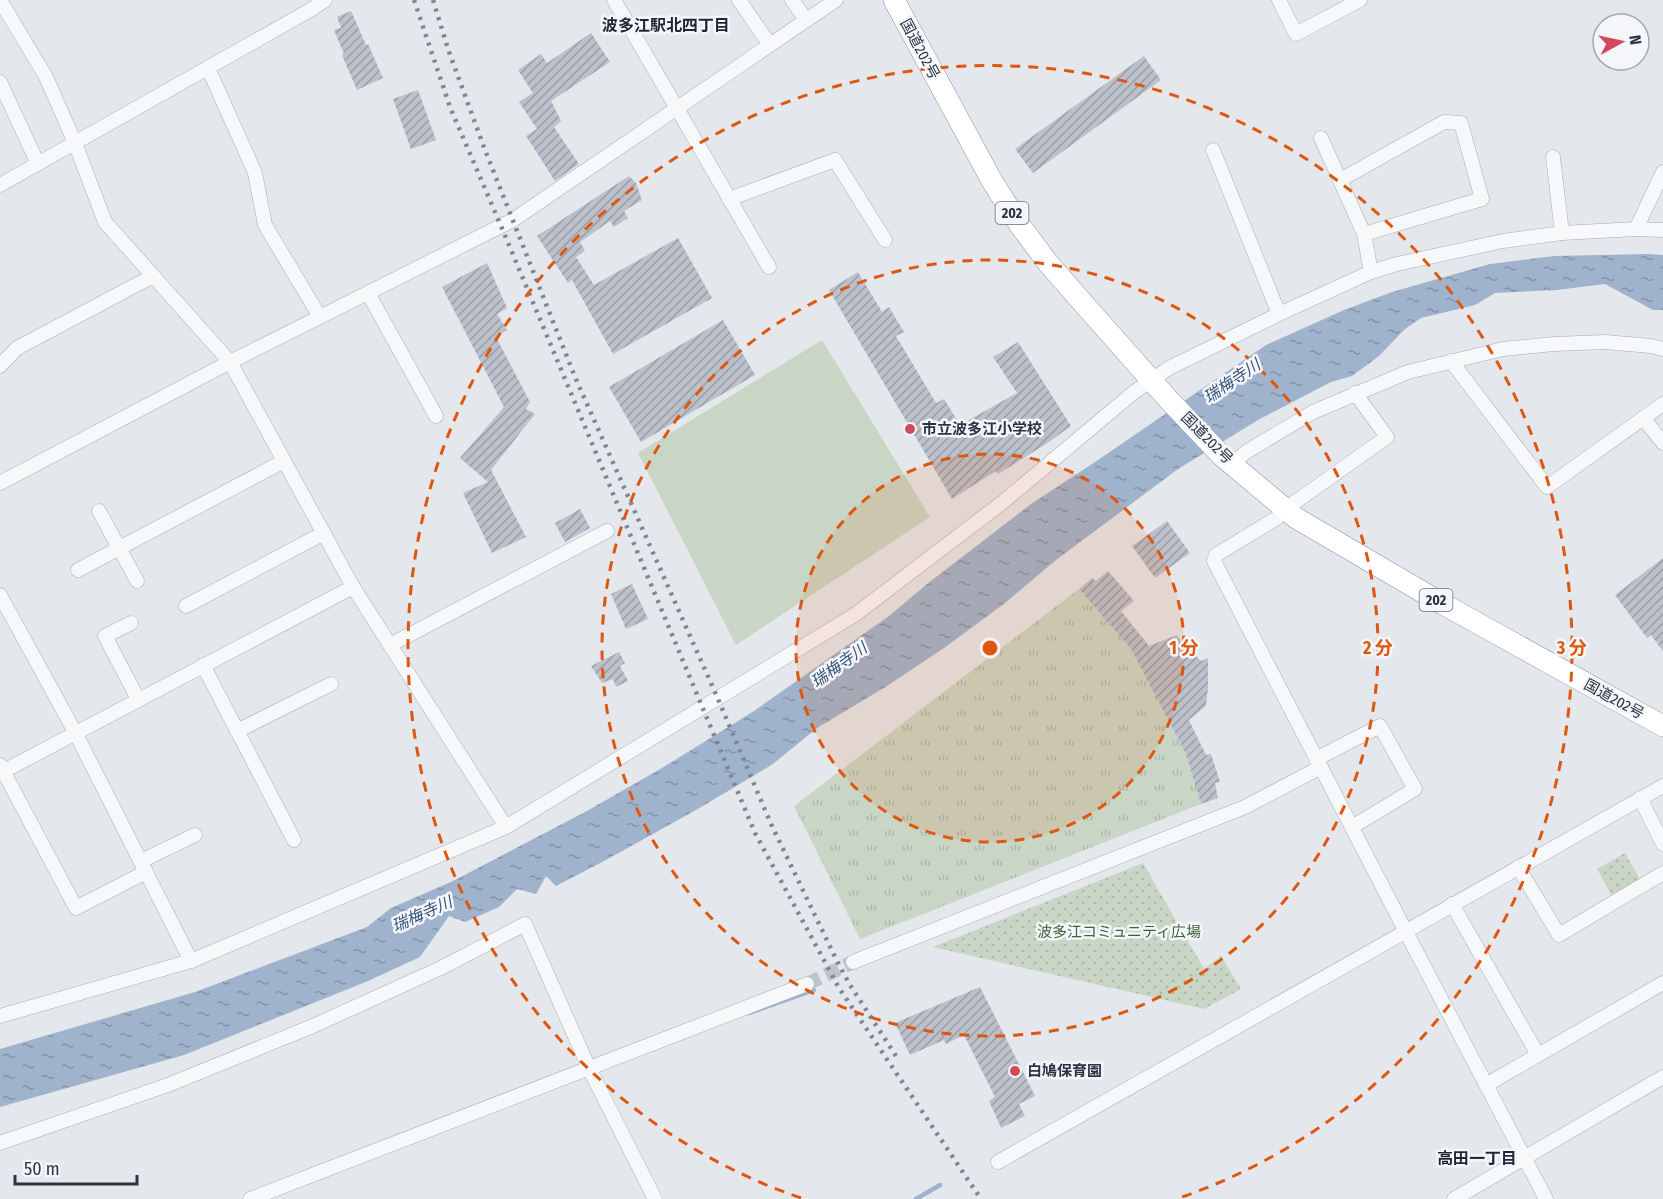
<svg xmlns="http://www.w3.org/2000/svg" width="1663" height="1199" viewBox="0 0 1663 1199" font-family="'Fira Sans Condensed','Noto Sans JP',sans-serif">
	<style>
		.grass { fill: url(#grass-tufts) }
		.park { fill: url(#park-dots) }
		.garden { fill: #c9d6c5 }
		.water { fill: url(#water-ripples) }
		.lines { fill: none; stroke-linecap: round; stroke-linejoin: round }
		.stream { stroke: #9fb4cc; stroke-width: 4.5 }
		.building { fill: url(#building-hatch) }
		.minor-tunnel { stroke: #bfc3cb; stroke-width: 14; stroke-dasharray: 14 7; stroke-linecap: butt }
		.minor-casing { stroke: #a9aeb7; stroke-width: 15 }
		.trunk-casing { stroke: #8b94a3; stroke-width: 22 }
		.minor { stroke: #f7f8fa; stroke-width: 14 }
		.trunk { stroke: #fff; stroke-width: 21 }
		.rail { stroke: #7d8696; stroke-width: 4.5; stroke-dasharray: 3 6; stroke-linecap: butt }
		.ring { fill: none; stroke: #df570f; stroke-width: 3; stroke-dasharray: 10 8 }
		.poi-dot { fill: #d1495b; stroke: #f4f6f9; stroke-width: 2 }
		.labels { text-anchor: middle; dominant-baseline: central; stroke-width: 5; stroke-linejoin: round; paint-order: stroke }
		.shield { fill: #f4f6f9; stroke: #676e7b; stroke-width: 1.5 }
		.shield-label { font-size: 14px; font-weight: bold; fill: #2b3445 }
		.street-label { font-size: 15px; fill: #2b3445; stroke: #f4f6f9 }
		.poi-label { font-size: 15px; font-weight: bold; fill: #2b3445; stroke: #f4f6f9; text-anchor: start }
		.park-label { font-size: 15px; fill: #3f6138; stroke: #f4f6f9 }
		.neighbourhood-label { font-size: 16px; font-weight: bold; fill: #1d2536; stroke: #f4f6f9 }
		.water-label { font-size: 16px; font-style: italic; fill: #34527a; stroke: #f4f6f9 }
		.centre { fill: #df570f; stroke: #f4f6f9; stroke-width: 3 }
		.ring-label { font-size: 18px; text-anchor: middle; font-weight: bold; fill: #df570f; stroke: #f4f6f9; stroke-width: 5; stroke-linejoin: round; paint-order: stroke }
	</style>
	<defs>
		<pattern id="grass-tufts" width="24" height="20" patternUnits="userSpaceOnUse" patternTransform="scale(1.5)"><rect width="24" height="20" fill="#c9d6c5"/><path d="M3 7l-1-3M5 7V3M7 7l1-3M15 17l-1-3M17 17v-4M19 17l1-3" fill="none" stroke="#adb8ab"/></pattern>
		<pattern id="park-dots" width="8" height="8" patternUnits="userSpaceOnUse" patternTransform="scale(1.5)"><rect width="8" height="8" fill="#c9d6c5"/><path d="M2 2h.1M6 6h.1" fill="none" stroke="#adb8ab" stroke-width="1.8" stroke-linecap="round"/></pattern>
		<pattern id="water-ripples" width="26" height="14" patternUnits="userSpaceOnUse" patternTransform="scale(1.5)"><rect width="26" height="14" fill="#9fb4cc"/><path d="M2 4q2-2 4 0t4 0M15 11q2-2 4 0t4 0" fill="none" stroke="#8293a7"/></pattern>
		<pattern id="building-hatch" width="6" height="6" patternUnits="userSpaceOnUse" patternTransform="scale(1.5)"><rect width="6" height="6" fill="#bbc0ca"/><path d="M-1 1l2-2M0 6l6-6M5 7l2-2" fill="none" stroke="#989da6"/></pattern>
	</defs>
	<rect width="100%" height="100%" fill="#e4e7ec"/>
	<!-- grass -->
	<path class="grass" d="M1079,589L1131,649L1186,754L1201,804L860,939L794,806Z"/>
	<!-- park -->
	<g class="park">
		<path d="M1625,853L1641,881L1613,898L1597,869Z"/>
		<path d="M1143,863L1204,969L1221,956L1241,989L1204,1009L933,947Z"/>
	</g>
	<!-- garden -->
	<path class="garden" d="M822,340L930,517L736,645L638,453Z"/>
	<!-- water -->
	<path class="water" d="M1648,254L1663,255V310H1653L1605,284L1557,290L1495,293L1475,305L1421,318L1404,330L1379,356L1352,376L1331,382L1258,420L1178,469L1056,560L1005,603L944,648L887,686L817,728L773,764L696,810L606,860L556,886L546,876L536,894L517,889L499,907L465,922L449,916L420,957L368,981L184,1055L0,1107V1049L195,992L367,927L391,908L453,881L587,811L662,768L754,711L889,616L927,584L1031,504L1095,462L1266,345L1344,310L1392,292L1490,264L1554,256Z"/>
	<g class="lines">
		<!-- stream -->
		<g class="stream">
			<path d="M749,1013L814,990"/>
			<path d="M916,1199L940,1185"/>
		</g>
	</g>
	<!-- building -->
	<g class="building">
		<path d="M351,11L366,45L368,44L383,78L357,90L342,55L344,54L334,30L341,28L337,17Z"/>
		<path d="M591,33L610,62L551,101L561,121L554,127L579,164L555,181L526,136L537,129L519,102L533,93L518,70L541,54L547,63Z"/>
		<path d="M1144,56L1161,80L1033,173L1015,149Z"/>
		<path d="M418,90L436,140L411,149L393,99Z"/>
		<path d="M629,176L636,183L642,200L624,211L628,218L614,227L610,221L580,242L585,251L576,257L594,285L678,238L712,298L613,354L572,280L568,283L537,236Z"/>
		<path d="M487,263L507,308L497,314L507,330L496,337L530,402L526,409L535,414L491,470L526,537L492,553L463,493L488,482L460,458L504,407L442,287Z"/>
		<path d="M858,272L882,312L889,307L904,332L896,336L936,403L944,399L960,425L1017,393L993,357L1018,342L1071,426L1046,444L998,474L996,471L952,499L829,290Z"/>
		<path d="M723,320L755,375L641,442L609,387Z"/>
		<path d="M580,509L590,528L565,542L555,523Z"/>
		<path d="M1167,521L1190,553L1155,578L1132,546Z"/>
		<path d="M1663,558V651L1651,635L1647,638L1615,595Z"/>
		<path d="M1108,571L1134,601L1121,611L1149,646L1177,635L1185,649L1193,653L1201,661L1208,658V688L1206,706L1189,720L1206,755L1211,754L1220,782L1215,783L1218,798L1201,804L1186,754L1131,649L1079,589L1092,578L1096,581Z"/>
		<path d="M632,584L648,619L626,629L611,594Z"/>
		<path d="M619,652L625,663L620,666L628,681L616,687L613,679L602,683L591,666Z"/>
		<path d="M980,987L1035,1096L1019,1104L1025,1116L1001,1128L989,1101L995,1097L964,1035L946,1044L944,1040L910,1055L895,1023Z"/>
	</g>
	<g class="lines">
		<!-- minor-tunnel -->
		<path class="minor-tunnel" d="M807,984L853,962"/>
		<defs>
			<g id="minor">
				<path d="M0,0L46,77L75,143L105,222L230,362L353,587L506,827"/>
				<path d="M614,0L769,267"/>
				<path d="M739,0L770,45"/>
				<path d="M792,0L806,20"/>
				<path d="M1279,0L1296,34L1360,0"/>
				<path d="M208,68L255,173L265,225L320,317"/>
				<path d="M0,82L38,164"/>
				<path d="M1321,138L1364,234L1371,272"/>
				<path d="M1213,150L1279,314"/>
				<path d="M1553,157L1562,233"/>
				<path d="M1340,180L1444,122L1461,123L1482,199L1364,234"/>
				<path d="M0,185L312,9L325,0"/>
				<path d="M729,199L835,160L885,240"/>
				<path d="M1636,229L1663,172"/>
				<path d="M368,293L436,416"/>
				<path d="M1451,361L1547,487L1663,404"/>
				<path d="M0,366L17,348L153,276"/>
				<path d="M1355,393L1387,437L1284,510L1277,518L1216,555L1214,561L1405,930L1546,1199"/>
				<path d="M1643,418L1663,443"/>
				<path d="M1232,464L1246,452L1313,412L1408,372L1503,349L1554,344L1605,342L1651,346L1663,349"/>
				<path d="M0,483L230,362L513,220L836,0"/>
				<path d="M99,511L137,581"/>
				<path d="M78,570L284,461"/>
				<path d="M0,595L75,732L191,961"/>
				<path d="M186,606L324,533"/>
				<path d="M131,623L105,636L138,699"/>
				<path d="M390,645L607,531"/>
				<path d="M203,665L294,840"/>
				<path d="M237,731L331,684"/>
				<path d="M1316,759L1380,726L1415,789L1352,827"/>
				<path d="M0,765L76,908L146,872"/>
				<path d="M0,773L353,587"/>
				<path d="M1640,798L1663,844"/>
				<path d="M141,861L195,835"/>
				<path d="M1518,867L1559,935L1663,873"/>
				<path d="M1452,904L1538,1055"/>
				<path d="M853,962L1245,807L1321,767"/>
				<path d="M0,1016L191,961L506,827L856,614L1003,502L1133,393L1169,368L1279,314L1371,272L1397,264L1503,241L1562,233L1636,229L1663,230"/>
				<path d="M1486,1085L1663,983"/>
				<path d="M0,1143L168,1085L313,1026L443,967L525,924L589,1068L655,1199"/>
				<path d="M998,1162L1663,786"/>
				<path d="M250,1199L807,984"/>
				<path d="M1454,1199L1663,1077"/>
			</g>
			<path id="trunk" d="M894,0L992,181L1019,224L1048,263L1075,294L1168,399L1222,456L1296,518L1443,604L1663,726"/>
		</defs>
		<!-- minor casing -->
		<use href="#minor" class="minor-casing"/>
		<!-- trunk casing -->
		<use href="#trunk" class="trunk-casing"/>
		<!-- minor -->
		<use href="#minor" class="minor"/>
		<!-- trunk -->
		<use href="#trunk" class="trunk"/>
		<!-- rail -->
		<g class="rail">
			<path d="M414,0L450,107L501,226L755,833L839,988L981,1199"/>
			<path d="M433,0L448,49L485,150L575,377L718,699L771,824L837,961L850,985L896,1056"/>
		</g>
	</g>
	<!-- distance rings -->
	<circle cx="990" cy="648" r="194" fill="#df570f" fill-opacity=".12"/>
	<g class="ring">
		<circle cx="990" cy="648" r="194"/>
		<circle cx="990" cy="648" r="388"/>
		<path d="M801 1198A582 582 0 1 1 1179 1198"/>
	</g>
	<!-- markers -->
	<g class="poi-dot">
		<circle cx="910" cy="429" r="6"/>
		<circle cx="1015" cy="1071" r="6"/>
	</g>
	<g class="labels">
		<!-- shield labels -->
		<g class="shield">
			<rect x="995.5" y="202" width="33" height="22" rx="4.5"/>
			<rect x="1419.5" y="589" width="33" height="22" rx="4.5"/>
		</g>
		<g class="shield-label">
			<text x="1012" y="213">202</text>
			<text x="1436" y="600">202</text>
		</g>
		<!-- street labels -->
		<g class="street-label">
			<text transform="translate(920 49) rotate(62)">国道202号</text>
			<text transform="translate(1207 438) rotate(45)">国道202号</text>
			<text transform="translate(1614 699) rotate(29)">国道202号</text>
		</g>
		<!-- poi labels -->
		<g class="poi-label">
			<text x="922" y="429">市立波多江小学校</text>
			<text x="1027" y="1071">白鳩保育園</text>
		</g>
		<!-- park labels -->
		<g class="park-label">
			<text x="1119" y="932">波多江コミュニティ広場</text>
		</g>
		<!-- neighbourhood labels -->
		<g class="neighbourhood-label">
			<text x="666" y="25">波多江駅北四丁目</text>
			<text x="1477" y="1158">高田一丁目</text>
		</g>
		<!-- water labels -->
		<g class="water-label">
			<text transform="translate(1232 381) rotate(-34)">瑞梅寺川</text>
			<text transform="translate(839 665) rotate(-36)">瑞梅寺川</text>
			<text transform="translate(422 914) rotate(-24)">瑞梅寺川</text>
		</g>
	</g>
	<circle cx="990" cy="648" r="9" class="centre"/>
	<g class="ring-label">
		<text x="1184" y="654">1 分</text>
		<text x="1378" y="654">2 分</text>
		<text x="1572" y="654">3 分</text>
	</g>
	<!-- north arrow -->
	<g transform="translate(1621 42) rotate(82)"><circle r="28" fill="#f4f6f9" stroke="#a4a8b1" stroke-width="1.5"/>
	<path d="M0-4.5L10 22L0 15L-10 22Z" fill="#d1495b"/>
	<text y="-9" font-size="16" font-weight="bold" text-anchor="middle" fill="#2b3445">N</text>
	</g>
	<!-- scale -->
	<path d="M15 1175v9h122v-9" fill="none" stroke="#2b3445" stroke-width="3"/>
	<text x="24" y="1175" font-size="18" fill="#2b3445" stroke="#f4f6f9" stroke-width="4.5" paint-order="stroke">50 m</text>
</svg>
